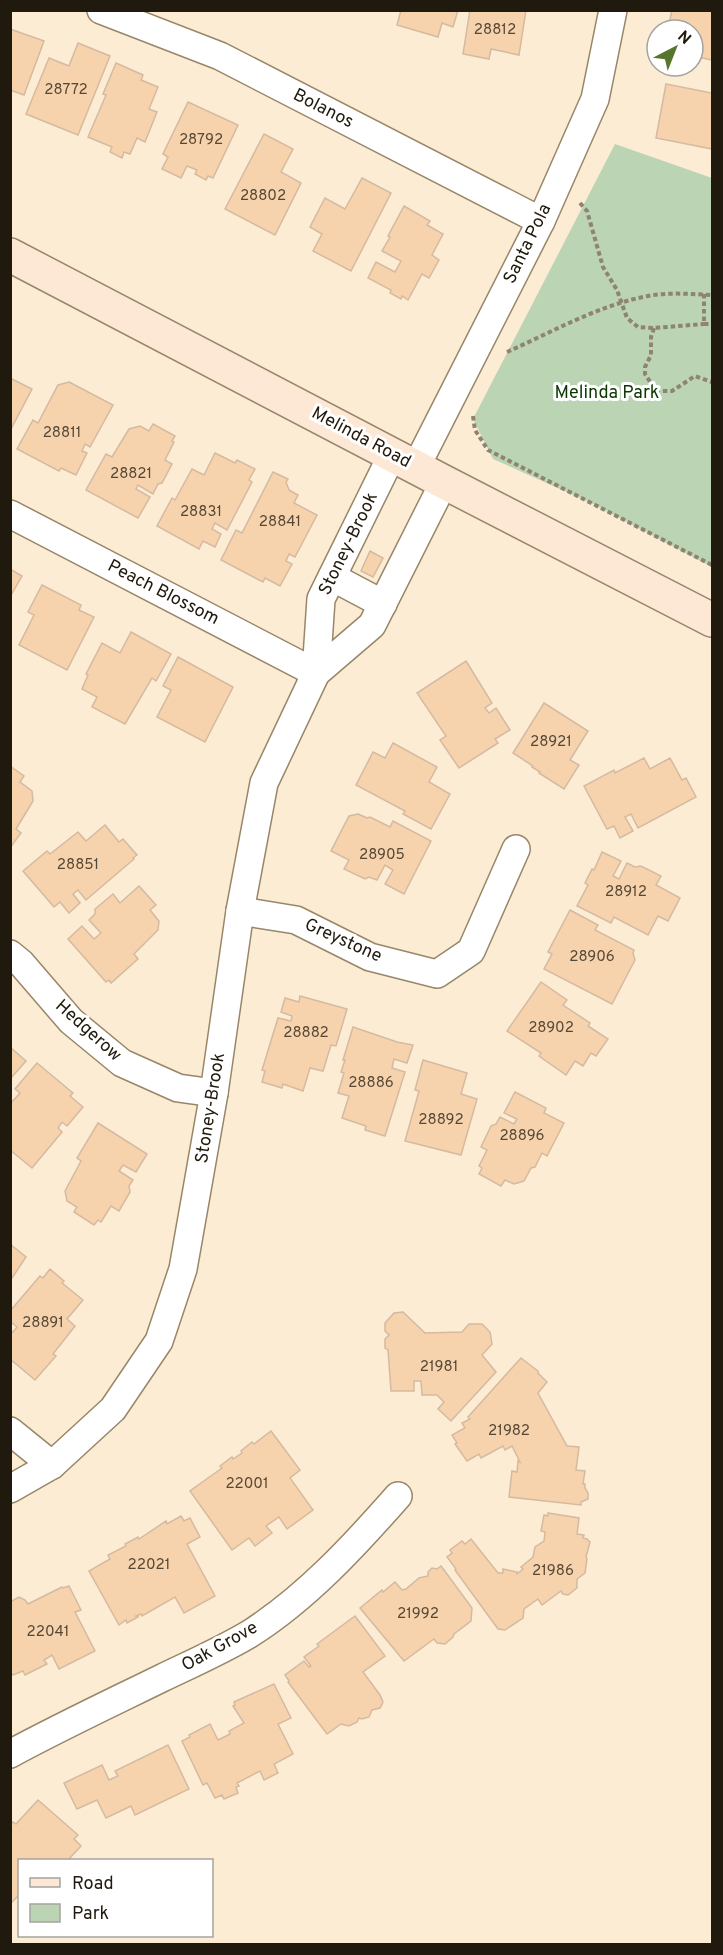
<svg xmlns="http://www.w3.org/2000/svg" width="723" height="1955" viewBox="0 0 723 1955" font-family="Overpass,sans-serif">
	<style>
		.green { fill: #bad4b4 }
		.building { fill: #f7d3ad; stroke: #d4baa0; stroke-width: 1.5 }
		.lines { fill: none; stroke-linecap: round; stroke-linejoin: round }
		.minor-casing { stroke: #988669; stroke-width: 30 }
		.secondary-casing { stroke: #988669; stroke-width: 36 }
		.path { stroke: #8f8371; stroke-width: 4; stroke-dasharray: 4.5 3; stroke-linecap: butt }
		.minor { stroke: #fff; stroke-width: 27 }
		.secondary { stroke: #fce8d5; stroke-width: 33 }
		.labels { text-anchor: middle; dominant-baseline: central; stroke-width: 6; stroke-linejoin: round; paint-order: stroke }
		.number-label { font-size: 15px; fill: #564836 }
		.street-label { font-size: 18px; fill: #20190e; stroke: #fff }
		.park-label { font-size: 18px; fill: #0c3600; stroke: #fff }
	</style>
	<rect width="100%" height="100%" fill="#fcecd3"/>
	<!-- green -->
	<path class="green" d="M615,144L712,178V567L589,502L493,459L473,419Z"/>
	<!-- building -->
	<g class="building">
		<path d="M401,10H458L453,27L442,23L438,37L397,25Z"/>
		<path d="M470,10H526L519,55L491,49L489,59L463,54Z"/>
		<path d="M672,10H712V60L693,56V30L668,29Z"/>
		<path d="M10,29L44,41L24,95L10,90Z"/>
		<path d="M78,43L110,56L78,135L26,114L49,58L69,66Z"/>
		<path d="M116,63L143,75L141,80L158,87L149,109L157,112L145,142L137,138L130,154L124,152L122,158L110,152L112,147L88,137L106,95L103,94Z"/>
		<path d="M666,84L712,93V149L656,138Z"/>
		<path d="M188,102L238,125L213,178L208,176L206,180L195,174L197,170L187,166L181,178L162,169L168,157L163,154Z"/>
		<path d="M264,134L293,149L281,172L301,183L275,235L225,209Z"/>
		<path d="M362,178L391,193L351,271L313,251L322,234L310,227L325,198L345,209Z"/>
		<path d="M404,206L430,221L427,225L443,234L432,255L439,260L429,278L422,274L408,300L402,296L401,299L390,293L391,290L368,278L376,262L395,272L401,261L382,251L390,237L388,236Z"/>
		<path d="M10,378L32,389L10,431Z"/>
		<path d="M69,382L113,405L90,447L85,444L82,451L87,453L76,475L61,468L59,471L17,449L33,420L38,423L58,385Z"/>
		<path d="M153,424L175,436L172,441L174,442L165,460L172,464L162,483L158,484L153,494L138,485L136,489L150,497L138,518L86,490L106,454L112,457L129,429L140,426L149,431Z"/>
		<path d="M215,453L235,463L237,460L255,469L249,480L252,482L227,530L215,523L212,529L221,534L215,547L203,541L199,549L157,526L172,498L175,500L192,469L204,475Z"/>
		<path d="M273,472L288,479L286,482L289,490L298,495L294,503L317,515L295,557L289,554L286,561L292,564L280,586L265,578L263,582L221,560L236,530L242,533Z"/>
		<path d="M370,551L383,558L373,577L361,571Z"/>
		<path d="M10,569L22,576L10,597Z"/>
		<path d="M42,585L81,605L79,610L94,617L67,670L19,645L34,615L28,612Z"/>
		<path d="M131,632L171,654L156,681L152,678L125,724L92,707L97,697L82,689L88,675L86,674L102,643L120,653Z"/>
		<path d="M178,657L233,687L205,742L157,717L171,690L163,686Z"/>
		<path d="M466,661L492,703L485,708L489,713L496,708L510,730L495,739L498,743L459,768L440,740L446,736L417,693Z"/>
		<path d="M544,703L588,731L570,760L579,765L564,789L539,773L540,772L532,767L533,766L513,753Z"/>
		<path d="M393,743L437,767L429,782L450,794L431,829L403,814L405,811L356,785L373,752L385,758Z"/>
		<path d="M644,758L650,769L670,758L682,780L686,778L696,797L638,828L631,814L625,817L633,831L620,838L614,826L607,829L584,786L614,770L615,773Z"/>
		<path d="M10,766L24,776L20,782L32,791L33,801L16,829L21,833L10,848Z"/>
		<path d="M358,814L367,818L370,817L390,827L393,821L431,841L404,894L385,884L393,870L385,865L377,880L369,877L365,879L344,869L349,860L331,851L349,816Z"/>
		<path d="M105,825L119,842L123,839L137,855L133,858L134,859L86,900L78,890L73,894L80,903L69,913L60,902L54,907L23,871L47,851L50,854L78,832L86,841Z"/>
		<path d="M602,852L621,861L613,876L619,879L627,863L635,867L641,866L661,876L656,885L680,898L668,921L658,916L648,935L614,917L611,923L577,906L588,885L585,883L592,869L594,870Z"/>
		<path d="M139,886L156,905L150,910L159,921L158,930L134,954L138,959L111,983L109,980L106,982L68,939L82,926L94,939L101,933L89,920L95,914V909L113,894L120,903Z"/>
		<path d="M570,910L598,925L595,930L634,950L633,953L635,960L612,1004L544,969L552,954L548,952Z"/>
		<path d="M541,982L567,1000L563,1005L590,1023L588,1026L608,1039L596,1056L591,1053L583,1066L575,1061L566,1075L539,1056L541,1053L507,1031Z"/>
		<path d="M300,996L347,1009L336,1046L331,1045L323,1071L310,1068L303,1091L283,1084L282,1088L262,1082L265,1071L262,1070L278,1018L291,1021L292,1016L281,1012L285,998L299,1002Z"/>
		<path d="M353,1027L397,1042L413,1045L407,1063L394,1059L392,1068L405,1072L385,1136L365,1130L366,1126L342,1118L349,1096L338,1093L344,1073L341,1072L345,1060H343Z"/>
		<path d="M10,1047L26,1061L10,1079Z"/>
		<path d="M423,1060L467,1073L461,1094L477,1099L461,1155L405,1141L419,1091L415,1090Z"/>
		<path d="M37,1063L73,1093L70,1096L83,1107L67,1126L62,1122L58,1128L62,1132L32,1168L10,1150V1104L20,1093L15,1089Z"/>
		<path d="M515,1092L546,1108L544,1113L564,1123L547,1156L542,1153L535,1167L531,1168L524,1181L514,1184L505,1180L501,1186L479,1174L482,1168L479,1166L487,1150L481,1147L491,1126L496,1124L500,1117L514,1124L517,1119L504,1113Z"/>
		<path d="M98,1123L147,1154L136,1172L123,1165L119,1171L133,1180L129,1186L130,1192L119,1211L111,1206L101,1222L98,1220L94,1225L74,1212L77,1207L67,1201L65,1191L81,1161L77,1158Z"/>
		<path d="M10,1244L26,1257L10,1281Z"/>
		<path d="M50,1269L64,1281L62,1283L83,1300L67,1319L75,1326L53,1354L56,1356L35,1380L10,1359V1330L13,1332L17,1327L10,1321V1311L40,1276L43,1278Z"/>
		<path d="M403,1312L425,1333L462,1332L469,1324H482L490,1332L492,1344L482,1355L496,1372L451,1421L438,1409L444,1402L437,1395H422L421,1381H414V1391H391L388,1350L385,1348V1339L389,1335L385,1331V1323L394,1313Z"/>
		<path d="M521,1358L538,1371V1373L547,1382L538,1393L567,1446L579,1447L576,1470L585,1471L583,1484H585V1488L588,1493V1499L581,1502V1505L509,1497L512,1471L517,1472L518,1461L520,1462L512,1446L505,1450L503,1446L481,1458L479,1454L467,1461L455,1444L457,1443L452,1435L465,1428L462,1423L470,1419L468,1417Z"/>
		<path d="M271,1431L300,1470L290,1478L313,1510L287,1529L279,1517L266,1526L272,1533L255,1546L249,1538L232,1550L190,1491L222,1468L220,1466L232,1457L233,1459L242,1453L241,1451L252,1442L254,1444Z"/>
		<path d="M548,1513L579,1518L577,1534L584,1535L583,1538L587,1539L590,1542L586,1557L587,1559L585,1573L577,1579V1588L568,1595L563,1594L561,1591L542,1605L538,1599L524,1609L523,1618L505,1630L498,1629L455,1570L456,1569L447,1557L452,1553L450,1550L462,1541L465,1544L471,1539L498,1573H503V1569L517,1572V1574L523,1569L521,1567L533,1557L535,1547L544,1541L545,1532L541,1531L544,1515L548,1516Z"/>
		<path d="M181,1516L184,1521L190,1518L200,1537L187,1544L215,1596L184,1613L175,1597L142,1616L141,1614L136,1616L138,1617L127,1623L126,1620L119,1625L89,1571L110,1559L108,1555L126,1546L125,1544L138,1537L139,1539L166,1521L167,1524Z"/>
		<path d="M441,1566L472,1608L471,1621L454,1634L453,1637L445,1644L437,1643L434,1639L404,1661L360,1608L382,1590L383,1592L395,1582L402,1590L406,1589L419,1578L428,1576V1572L432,1568L437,1569Z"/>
		<path d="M69,1586L81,1610L75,1612L95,1651L59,1669L52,1655L44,1660L47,1664L25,1675L23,1671L13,1675L10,1673V1602L19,1597L25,1600L28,1604L62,1587L63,1588Z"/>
		<path d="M355,1616L385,1656L363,1672L380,1695L383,1702L380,1708L372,1710L369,1717L362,1719L359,1718L357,1722L349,1726L341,1724L327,1734L288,1682L289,1681L285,1675L304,1661L309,1667L311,1666L304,1657L319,1646L317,1644Z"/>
		<path d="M274,1684L291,1718L278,1724L293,1754L274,1764L278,1773L264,1780L260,1771L237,1783L239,1786L236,1787L238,1793L224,1799L222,1795L215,1798L207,1783L203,1785L182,1741L190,1737L189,1735L210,1724L218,1740L230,1734L229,1731L244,1723L233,1706L235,1705L234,1702Z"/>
		<path d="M168,1745L189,1789L135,1815L131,1806L106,1818L97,1800L77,1809L64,1783L102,1765L109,1780L118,1776L115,1771Z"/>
		<path d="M38,1800L78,1835L74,1839L81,1846L68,1860H20V1894L11,1903L10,1825L13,1822L16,1824Z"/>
	</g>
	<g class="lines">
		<defs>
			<g id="minor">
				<path d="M101,10L220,56L541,221"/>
				<path d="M416,467L541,221L595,99L613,10"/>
				<path d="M10,514L316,673"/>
				<path d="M332,577L383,604"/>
				<path d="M316,673L372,625L444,482"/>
				<path d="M240,911L296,920L370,957L437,974L471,951L516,849"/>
				<path d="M10,954L21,963L71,1021L122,1063L178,1088L214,1093"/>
				<path d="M10,1431L52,1465"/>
				<path d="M10,1489L52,1465L113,1409L159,1341L183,1269L214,1093L240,911L264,783L316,673L321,599L392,455"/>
				<path d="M10,1754C60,1727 111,1703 162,1678C191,1664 223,1650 251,1633C307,1597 354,1546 398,1496"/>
			</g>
			<path id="secondary" d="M10,255L444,482L712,620"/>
		</defs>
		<!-- minor casing -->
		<use href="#minor" class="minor-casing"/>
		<!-- secondary casing -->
		<use href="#secondary" class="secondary-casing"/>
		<!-- path -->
		<g class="path">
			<path d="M580,203L587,211L603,267L617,290L627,318L638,327L654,328L704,324"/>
			<path d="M704,294V324H712"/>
			<path d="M654,328L651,337V355L645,367V374L656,391H672L695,376L712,382"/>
			<path d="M507,352C552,332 599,305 648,296C669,292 691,294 712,295"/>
			<path d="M473,416L475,430L488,450L712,565"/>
		</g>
		<!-- minor -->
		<use href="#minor" class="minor"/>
		<!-- secondary -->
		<use href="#secondary" class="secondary"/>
	</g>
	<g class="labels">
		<!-- number labels -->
		<g class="number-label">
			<text x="495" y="30">28812</text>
			<text x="66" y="90">28772</text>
			<text x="201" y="140">28792</text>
			<text x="263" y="196">28802</text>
			<text x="62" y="433">28811</text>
			<text x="131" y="474">28821</text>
			<text x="201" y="512">28831</text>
			<text x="280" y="522">28841</text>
			<text x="551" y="742">28921</text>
			<text x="382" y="855">28905</text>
			<text x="78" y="865">28851</text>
			<text x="626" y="892">28912</text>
			<text x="592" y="957">28906</text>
			<text x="551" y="1028">28902</text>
			<text x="306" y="1033">28882</text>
			<text x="371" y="1083">28886</text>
			<text x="441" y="1120">28892</text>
			<text x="522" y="1136">28896</text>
			<text x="43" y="1323">28891</text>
			<text x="439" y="1367">21981</text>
			<text x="509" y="1431">21982</text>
			<text x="247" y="1484">22001</text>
			<text x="149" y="1565">22021</text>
			<text x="553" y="1571">21986</text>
			<text x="418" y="1614">21992</text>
			<text x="48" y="1632">22041</text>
		</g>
		<!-- street labels -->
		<g class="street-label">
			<text transform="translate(323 109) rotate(27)">Bolanos</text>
			<text transform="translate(528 244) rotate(-64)">Santa Pola</text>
			<text transform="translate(361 438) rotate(28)">Melinda Road</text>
			<text transform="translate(349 544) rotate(-64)">Stoney-Brook</text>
			<text transform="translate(163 593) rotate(27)">Peach Blossom</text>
			<text transform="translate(343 941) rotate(24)">Greystone</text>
			<text transform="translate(88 1031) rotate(42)">Hedgerow</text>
			<text transform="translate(211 1108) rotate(-81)">Stoney-Brook</text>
			<text transform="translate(220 1647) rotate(-29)">Oak Grove</text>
		</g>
		<!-- park labels -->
		<g class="park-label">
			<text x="607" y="393">Melinda Park</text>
		</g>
	</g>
	<!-- border -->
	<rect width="723" height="1955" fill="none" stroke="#20190e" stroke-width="24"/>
	<!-- legend -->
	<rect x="18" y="1859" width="195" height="78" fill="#ffffff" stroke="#a6a39f" stroke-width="1.5"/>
	<rect x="30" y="1878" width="30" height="9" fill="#fce8d5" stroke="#a6a39f" stroke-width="1.5"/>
	<text x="72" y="1889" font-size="18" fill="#20190e">Road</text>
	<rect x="30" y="1904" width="30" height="18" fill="#bad4b4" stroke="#a6a39f" stroke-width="1.5"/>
	<text x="72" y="1919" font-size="18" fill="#20190e">Park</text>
	<!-- north arrow -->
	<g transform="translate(675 48) rotate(42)"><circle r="28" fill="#ffffff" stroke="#a6a39f" stroke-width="1.5"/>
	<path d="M0-4.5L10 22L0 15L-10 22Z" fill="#56762d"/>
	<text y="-9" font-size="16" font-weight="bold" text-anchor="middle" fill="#20190e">N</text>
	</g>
</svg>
